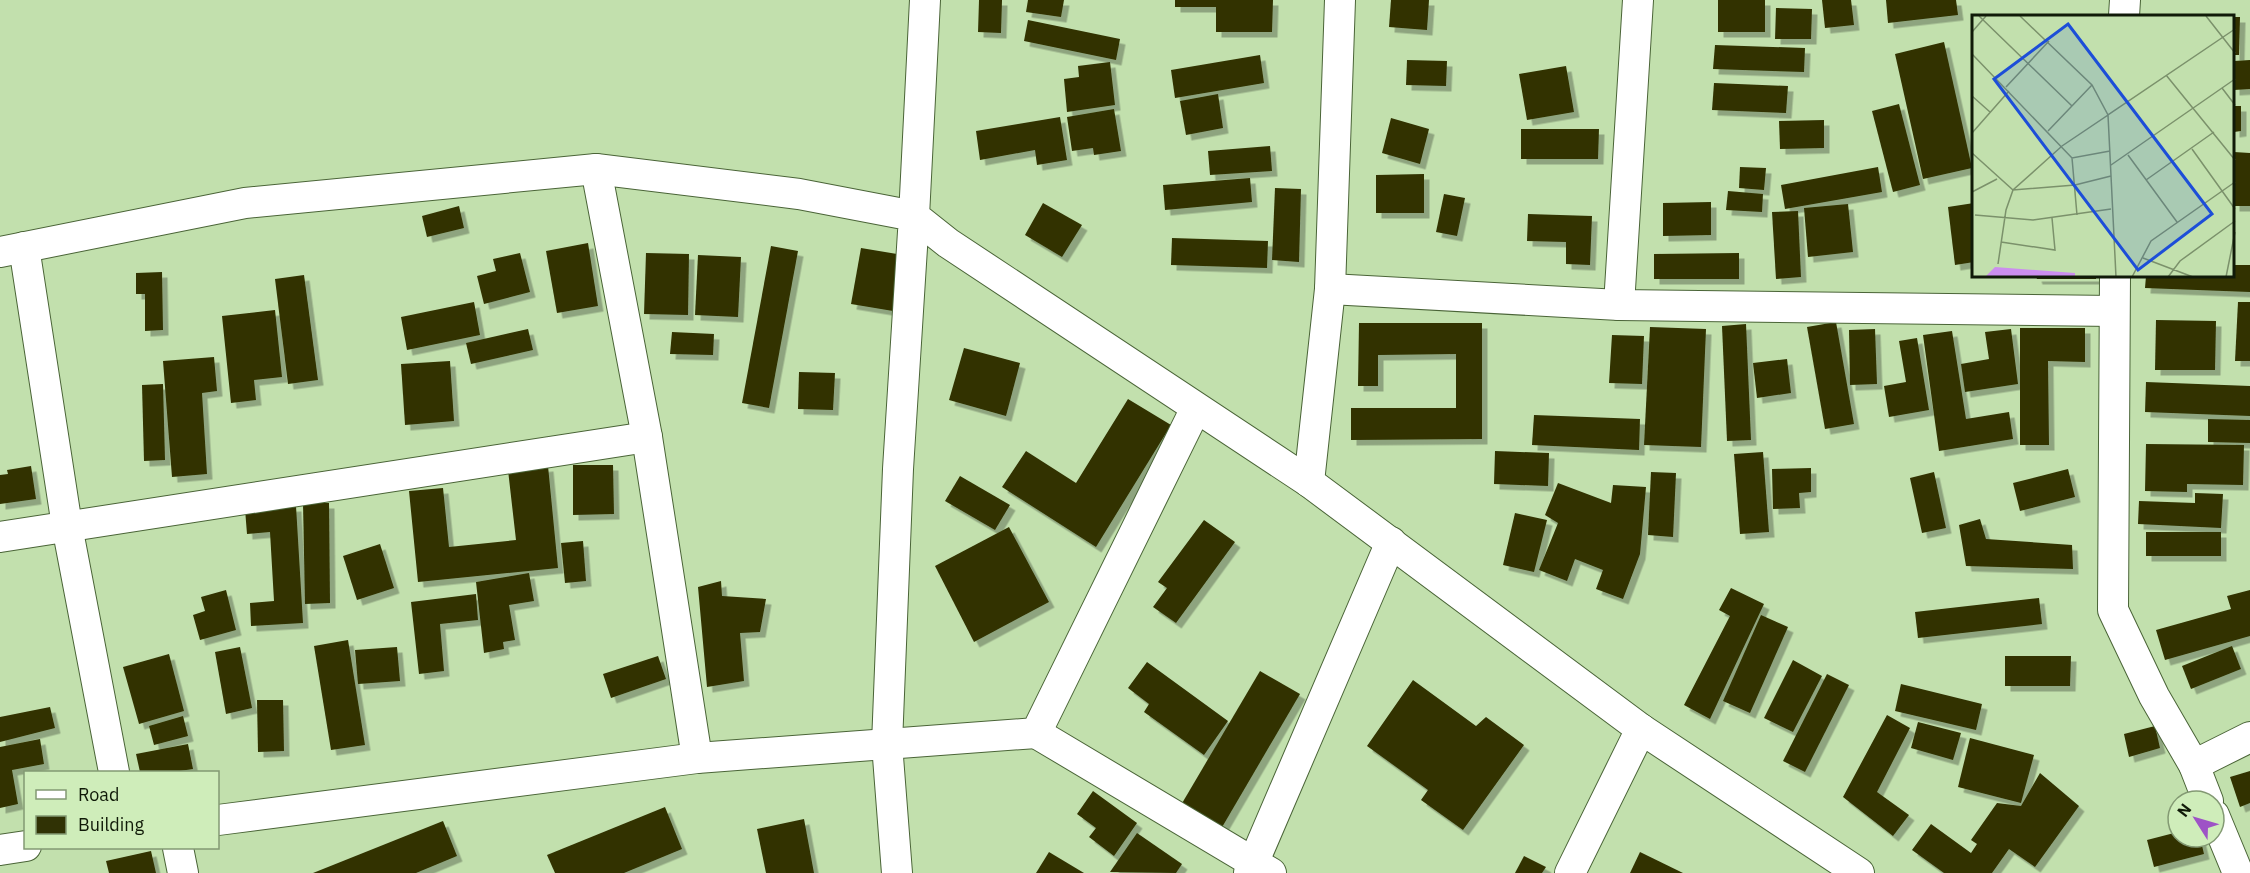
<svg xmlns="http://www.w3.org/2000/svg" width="2250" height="873" viewBox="0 0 2250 873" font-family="'IBM Plex Sans',sans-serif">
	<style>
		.building { fill: #303205; filter: url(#shadow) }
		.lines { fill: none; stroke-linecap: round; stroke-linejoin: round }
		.street-casing { stroke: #4a6437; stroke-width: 32 }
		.street { stroke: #fff; stroke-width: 30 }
		.inset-road { fill: none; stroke: #7b916b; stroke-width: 1.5 }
		.view { fill: #1d4ed8; fill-opacity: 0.15; stroke: #1d4ed8; stroke-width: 3 }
		.inset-edge { fill: none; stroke: #101a08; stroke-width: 3 }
	</style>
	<defs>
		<filter id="shadow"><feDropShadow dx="5.5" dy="5.5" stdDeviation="0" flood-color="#0004"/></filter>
	</defs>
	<rect width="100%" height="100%" fill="#c2e0ad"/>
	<!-- building -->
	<g class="building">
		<path d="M979,0H1002L1001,33L978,32Z"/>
		<path d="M1028,0H1064L1061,17L1026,12Z"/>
		<path d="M1175,0H1273L1272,32H1216V7H1175Z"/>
		<path d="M1391,0H1429L1427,30L1389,27Z"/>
		<rect x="1718" y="0" width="47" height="32"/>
		<path d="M1822,0H1851L1854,25L1825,28Z"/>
		<path d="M1886,0H1956L1958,15L1888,23Z"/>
		<path d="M1776,8L1812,9L1811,39H1775Z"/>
		<path d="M2234,17H2240L2239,55H2234Z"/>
		<path d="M1028,20L1120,39L1116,60L1024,41Z"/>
		<path d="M1944,42L1972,168L1923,179L1895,54Z"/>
		<path d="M1715,45L1805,48L1804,72L1713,69Z"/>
		<path d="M1260,55L1264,83L1175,98L1171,70Z"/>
		<path d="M1407,60L1447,61L1446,86L1406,85Z"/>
		<path d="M2250,60V89L2234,90V61Z"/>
		<path d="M1110,62L1115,105L1067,112L1064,79L1079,77L1078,66Z"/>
		<path d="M1566,66L1574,112L1527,120L1519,74Z"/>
		<path d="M1714,83L1788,86L1786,113L1712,110Z"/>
		<path d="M1218,94L1223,128L1186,135L1180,101Z"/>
		<path d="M1899,104L1920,185L1893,192L1872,111Z"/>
		<path d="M2234,106H2241V131L2234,132Z"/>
		<path d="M1114,109L1121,151L1094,155L1093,148L1072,151L1067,117Z"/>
		<path d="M1060,117L1067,160L1037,165L1035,150L980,160L976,131Z"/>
		<path d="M1391,118L1429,129L1420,164L1382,153Z"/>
		<path d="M1824,120V148L1780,149L1779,121Z"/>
		<path d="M1521,129H1599L1598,159H1521Z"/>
		<path d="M1270,146L1272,171L1210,175L1208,151Z"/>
		<path d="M2234,152L2250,153V206H2234Z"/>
		<path d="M1740,167L1766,168L1764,190L1739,188Z"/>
		<path d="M1878,167L1882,192L1785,209L1781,185Z"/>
		<path d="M1424,174V213H1376V175Z"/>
		<path d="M1250,178L1252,202L1165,210L1163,185Z"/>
		<path d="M1275,188L1301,189L1299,262L1272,260Z"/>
		<path d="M1728,191L1763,194L1762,212L1726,210Z"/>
		<path d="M1444,194L1465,198L1457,236L1436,232Z"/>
		<path d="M1711,202V235L1663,236V203Z"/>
		<path d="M1043,203L1082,225L1062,257L1025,235Z"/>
		<path d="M1974,203V262L1955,265L1948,207Z"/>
		<path d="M1848,204L1853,252L1808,257L1804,208Z"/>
		<path d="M459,206L464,228L427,237L422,216Z"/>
		<path d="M1798,211L1801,277L1776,279L1772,212Z"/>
		<path d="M1528,214L1592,216L1590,265L1566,264V242L1527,241Z"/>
		<path d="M1172,238L1268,241L1267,268L1171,265Z"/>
		<path d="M588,243L598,306L557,313L546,251Z"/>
		<path d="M771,246L798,251L769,408L742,403Z"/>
		<path d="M861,248L903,255L893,311L851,304Z"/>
		<path d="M520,253L530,292L484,304L477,276L496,271L493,259Z"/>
		<path d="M646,253L689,254L688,315L644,314Z"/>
		<path d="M1739,253V279H1654V254Z"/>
		<path d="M698,255L741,257L738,317L695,315Z"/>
		<path d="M2234,265H2250V292L2145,288L2146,276H2234Z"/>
		<path d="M162,272L163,330L145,331V294H136V273Z"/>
		<path d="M304,275L318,380L288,384L275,279Z"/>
		<path d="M2036,276H2096V279H2037Z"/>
		<path d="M474,302L480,335L407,350L401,317Z"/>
		<path d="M2238,302H2250V361H2235Z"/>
		<path d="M275,310L282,377L254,380L256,400L231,403L222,316Z"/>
		<path d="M2156,320L2216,321L2215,370H2155Z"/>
		<path d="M1836,322L1854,424L1825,429L1807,327Z"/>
		<path d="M1359,323H1482V439L1351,440V408H1456V354L1378,355V386H1358Z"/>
		<path d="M1746,324L1751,440L1727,441L1722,326Z"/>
		<path d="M1650,327L1706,329L1701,447L1644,445Z"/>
		<path d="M2020,328H2085V362L2048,361L2049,445H2020Z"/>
		<path d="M528,329L533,350L471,364L466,343Z"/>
		<path d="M1875,329L1877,384L1850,385L1849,330Z"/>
		<path d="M2011,329L2018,384L1965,392L1961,364L1989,359L1985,332Z"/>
		<path d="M1952,331L1966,419L2009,412L2013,439L1939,451L1923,335Z"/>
		<path d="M672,332L714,334L713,355L670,354Z"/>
		<path d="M1612,335L1644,336L1642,384L1609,383Z"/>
		<path d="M1917,338L1929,410L1889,417L1884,386L1906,382L1899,341Z"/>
		<path d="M964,348L1020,363L1006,416L949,400Z"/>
		<path d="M214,357L217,391L202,393L207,474L172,477L163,361Z"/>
		<path d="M1787,359L1791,393L1757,398L1753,363Z"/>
		<path d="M450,361L454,421L405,425L401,364Z"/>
		<path d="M799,372L835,373L833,410L798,409Z"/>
		<path d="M2146,382L2250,386V416L2145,412Z"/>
		<path d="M163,384L165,460L144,461L142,385Z"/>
		<path d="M1128,399L1171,425L1096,547L1002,487L1026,451L1076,483Z"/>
		<path d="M1534,415L1640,419L1639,450L1532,445Z"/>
		<path d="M2208,419L2250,420V443L2208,442Z"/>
		<path d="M2146,444L2244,445L2243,485L2187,484V492L2145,491Z"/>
		<path d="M1495,451L1549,453L1548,486L1494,484Z"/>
		<path d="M1763,452L1769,532L1740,534L1734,454Z"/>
		<path d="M573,465H613L614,514L573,515Z"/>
		<path d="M31,466L36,499L0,504V475L8,474L7,470Z"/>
		<path d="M548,466L558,568L418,582L409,491L443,488L449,547L516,540L508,470Z"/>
		<path d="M1811,468V492L1799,493L1800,508L1773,509L1772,469Z"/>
		<path d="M2068,469L2075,497L2020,511L2013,483Z"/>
		<path d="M1651,472L1676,473L1673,537L1648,535Z"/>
		<path d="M1934,472L1946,528L1922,533L1910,478Z"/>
		<path d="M960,476L1010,505L995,530L945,501Z"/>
		<path d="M1558,483L1611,503L1613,485L1646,487L1640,554L1623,599L1596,589L1603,570L1575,559L1567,581L1539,570L1558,523L1545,515Z"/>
		<path d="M2195,493L2223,494L2221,528L2138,524L2139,501L2195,503Z"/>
		<path d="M303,503H329L330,603L305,604Z"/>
		<path d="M296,506L303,623L251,626L250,603L274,601L270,532L247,534L245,509Z"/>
		<path d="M1515,513L1547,520L1534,572L1503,565Z"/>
		<path d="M1980,519L1986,539L2072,545L2073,569L1966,566L1959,525Z"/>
		<path d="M1204,520L1235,542L1176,623L1153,607L1167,588L1158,582Z"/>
		<path d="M1009,527L1049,602L974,642L935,566Z"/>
		<rect x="2146" y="532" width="75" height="24"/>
		<path d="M583,541L586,581L565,583L561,543Z"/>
		<path d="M380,544L394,588L357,600L343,556Z"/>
		<path d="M529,573L534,601L509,605L515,640L503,642L504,649L484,653L476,582Z"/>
		<path d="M721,581L722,596L766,599L760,632L740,633L744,681L707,687L698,587Z"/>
		<path d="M1731,588L1764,604L1710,719L1684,705L1730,616L1719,610Z"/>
		<path d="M226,590L236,630L200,640L193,615L205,611L201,597Z"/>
		<path d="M2250,590V636L2165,660L2156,630L2231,609L2227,596Z"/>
		<path d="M476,594L478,620L440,624L444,671L419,674L411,602Z"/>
		<path d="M2039,598L2042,624L1918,638L1915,612Z"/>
		<path d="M1761,615L1788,627L1750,713L1723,701Z"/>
		<path d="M348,640L365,745L331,750L314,646Z"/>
		<path d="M2232,646L2241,669L2191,689L2182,666Z"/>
		<path d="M240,647L252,708L226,714L215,652Z"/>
		<path d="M397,647L400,681L358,684L355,650Z"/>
		<path d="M169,654L184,711L139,724L123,667Z"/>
		<path d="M658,656L666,679L611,698L603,674Z"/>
		<path d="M2005,656H2071L2070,686H2005Z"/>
		<path d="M1793,660L1822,676L1793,732L1764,718Z"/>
		<path d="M1147,662L1228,721L1204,755L1144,712L1149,704L1128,688Z"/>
		<path d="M1260,671L1300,694L1221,829L1181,805Z"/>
		<path d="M1827,674L1849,685L1805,772L1783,761Z"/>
		<path d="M1413,680L1476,726L1486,717L1524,745L1463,830L1421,800L1428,790L1367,746Z"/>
		<path d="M1901,684L1982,704L1976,730L1895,711Z"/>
		<path d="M257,700H283L284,751L258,752Z"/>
		<path d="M50,707L55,728L0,742V717Z"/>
		<path d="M1887,715L1910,728L1877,792L1909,815L1893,836L1843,797Z"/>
		<path d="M183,716L188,736L154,745L149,726Z"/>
		<path d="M1918,722L1961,733L1953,760L1911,748Z"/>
		<path d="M2155,726L2160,748L2129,757L2124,734Z"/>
		<path d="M1970,738L2034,755L2021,803L1958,787Z"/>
		<path d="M40,739L44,764L12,770L18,804L0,808V747Z"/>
		<path d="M188,744L193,769L173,772H140L136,754Z"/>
		<path d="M2250,771V803L2240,807L2230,777Z"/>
		<path d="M2040,773L2079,806L2035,867L2009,849L1992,873H1944L1912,850L1931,824L1971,853L1977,844L1971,840L1997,803L2021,806Z"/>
		<path d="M1093,791L1137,823L1114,856L1089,837L1096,828L1077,814Z"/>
		<path d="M665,807L682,849L624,873H555L547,855Z"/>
		<path d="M804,819L814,873H766L757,829Z"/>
		<path d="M443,821L457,856L416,873H313Z"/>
		<path d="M2178,832V837H2200L2204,854L2154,867L2147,840Z"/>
		<path d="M1137,833L1182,864L1176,873L1110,872Z"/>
		<path d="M151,851L156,873H109L106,861Z"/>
		<path d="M1049,852L1084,873H1036Z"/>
		<path d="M1640,852L1683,873H1630Z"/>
		<path d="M1524,856L1546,867L1542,873H1515Z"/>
	</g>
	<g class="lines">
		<defs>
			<g id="street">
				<path d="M925,0L914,216L948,243L1309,482L1641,729L1859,873"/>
				<path d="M2124,16L2125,0"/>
				<path d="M596,169L647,437L697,758"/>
				<path d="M24,247L67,526L114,772"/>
				<path d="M0,252L245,203L596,169L799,194L914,216L898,469L887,744L897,873"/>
				<path d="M2115,276L2113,610L2154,696L2194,765L2208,801"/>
				<path d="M1330,289L1619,305L2114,311"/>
				<path d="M1619,305L1638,0"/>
				<path d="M1309,482L1330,289L1340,0"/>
				<path d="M0,537L647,437"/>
				<path d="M1036,733L1271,873"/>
				<path d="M2194,765L2250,737"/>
				<path d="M2214,815L2238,873"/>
				<path d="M218,820L697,758L1036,733L1196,408"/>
				<path d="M178,848L183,873"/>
				<path d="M0,850L26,846"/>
				<path d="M1249,873L1391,542"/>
				<path d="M1570,873L1641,729"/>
			</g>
		</defs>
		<!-- street casing -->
		<use href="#street" class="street-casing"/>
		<!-- street -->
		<use href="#street" class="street"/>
	</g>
	<!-- overview -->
	<g transform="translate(1972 15)">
		<rect width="262" height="262" fill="#c2e0ad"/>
		<path d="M23,252L103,258V262H13Z" fill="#cb8eee"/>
		<path class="inset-road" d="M7,1L100,91M234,1L263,38M0,17L14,1M0,39L100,143L138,136M194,60L263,145M34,72L77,26M250,73L263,90M0,81L18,97M76,116L120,70M0,118L37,76M220,134L263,194M0,138L41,175L103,170L139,161M156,140L205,207M100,143L105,200M139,150L263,64M174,165L242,117M0,177L25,164M3,200L61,205L139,194M29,227L83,235L80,203M171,243L221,262M26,249L34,195L41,175L90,131L136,100L120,70L48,1M144,262L136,100L263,14M160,262L179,226L263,167M196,262L208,246L263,206M254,262L263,217"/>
		<path class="view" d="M96,9L240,199L166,255L22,64Z"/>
		<rect width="262" height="262" class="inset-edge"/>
	</g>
	<!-- legend -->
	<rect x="24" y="771" width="195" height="78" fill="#cfedba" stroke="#839973" stroke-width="1.5"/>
	<rect x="36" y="790" width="30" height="9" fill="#ffffff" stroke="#839973" stroke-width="1.5"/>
	<text x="78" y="801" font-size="18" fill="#101a08">Road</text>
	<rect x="36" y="816" width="30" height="18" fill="#303205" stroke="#839973" stroke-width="1.5"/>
	<text x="78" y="831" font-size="18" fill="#101a08">Building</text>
	<!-- north arrow -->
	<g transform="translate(2196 819) rotate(307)"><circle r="28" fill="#cfedba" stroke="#839973" stroke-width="1.5"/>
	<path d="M0-4.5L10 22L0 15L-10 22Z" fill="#9e53c6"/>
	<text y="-9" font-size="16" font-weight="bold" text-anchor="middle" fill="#101a08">N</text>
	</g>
</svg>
